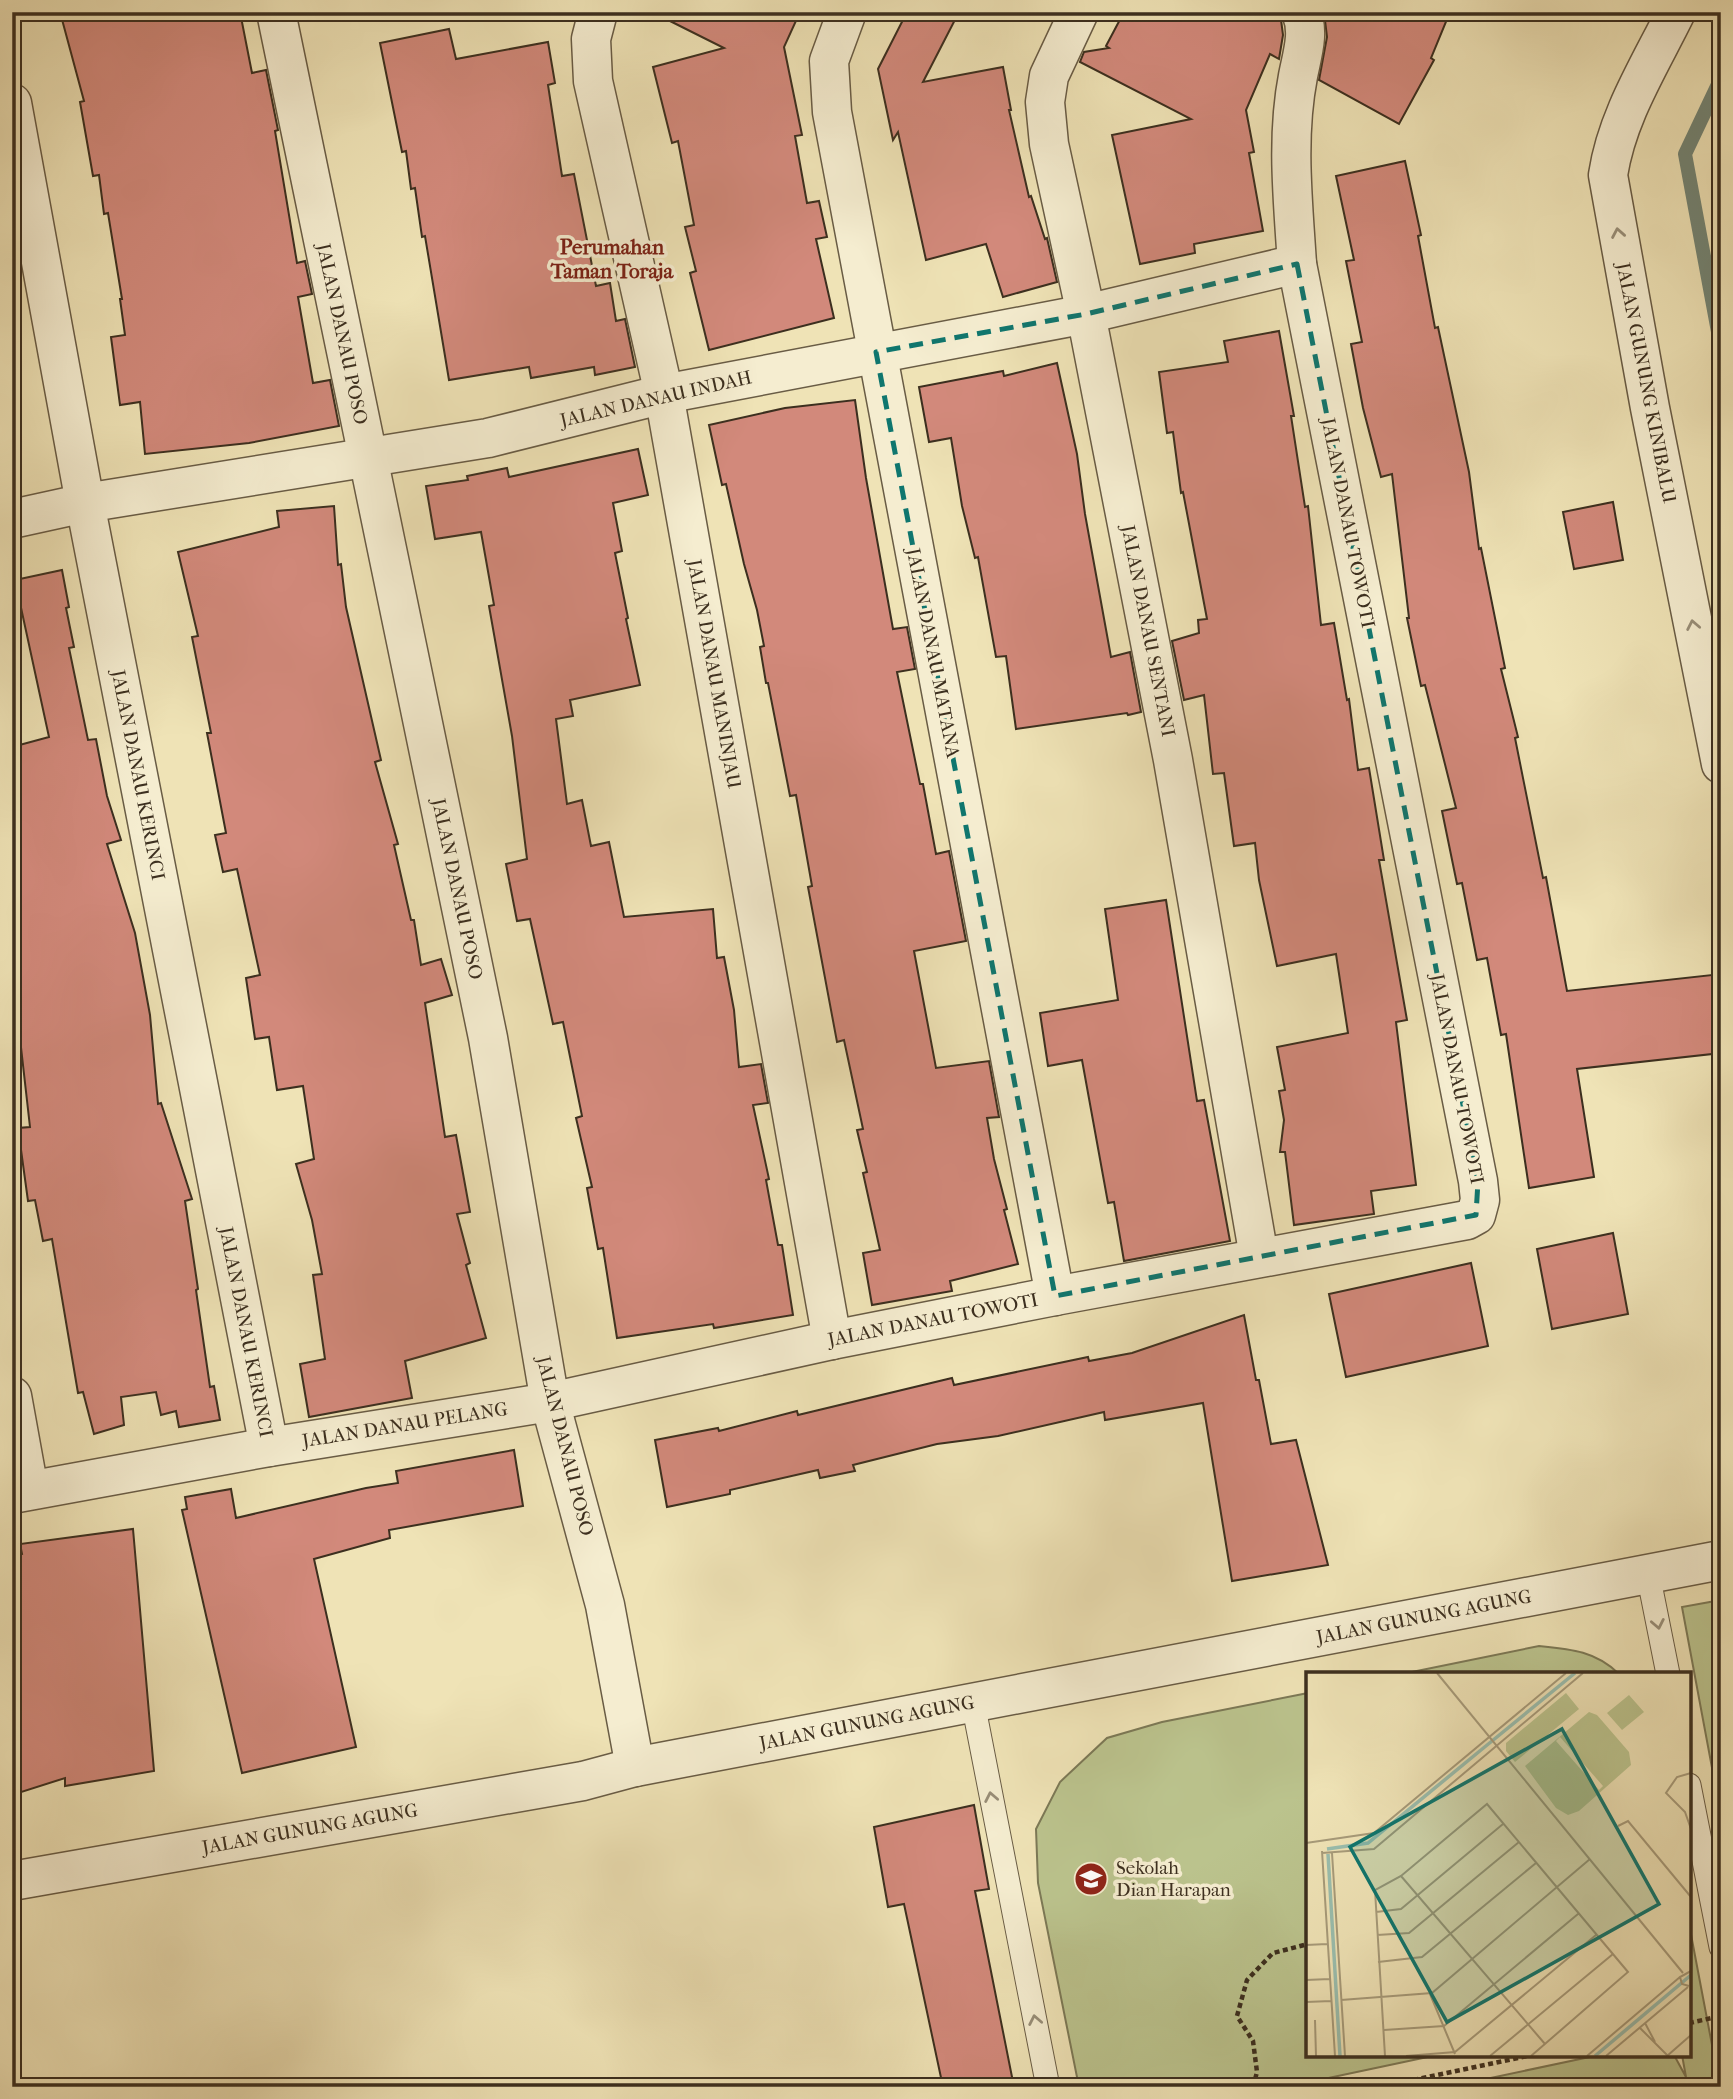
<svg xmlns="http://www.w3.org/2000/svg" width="1733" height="2099" viewBox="0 0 1733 2099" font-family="'IM FELL French Canon',serif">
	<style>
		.green { fill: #bbc38d; stroke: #7c7956; stroke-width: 2 }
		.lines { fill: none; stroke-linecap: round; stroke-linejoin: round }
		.stream { stroke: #748575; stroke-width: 14 }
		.building { fill: #d2897b; stroke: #3c2f1f; stroke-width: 2 }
		.lane-casing { stroke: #695c45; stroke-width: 25 }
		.street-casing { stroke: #695c45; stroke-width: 41 }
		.path { stroke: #3c2f1f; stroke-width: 4.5; stroke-dasharray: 5 3.5; stroke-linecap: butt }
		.lane { stroke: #f5edd0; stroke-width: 23 }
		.street { stroke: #f5edd0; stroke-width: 38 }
		.oneway { stroke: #988e78 }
		.marked { fill: none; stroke: #0f766e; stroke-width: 5; stroke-dasharray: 14 9; stroke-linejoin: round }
		.labels { text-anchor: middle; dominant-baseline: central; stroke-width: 7; stroke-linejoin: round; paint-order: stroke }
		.street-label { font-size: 19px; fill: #3c2f1f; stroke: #f5edd0 }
		.poi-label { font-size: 19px; fill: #3c2f1f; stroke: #f5edd0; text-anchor: start }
		.neighbourhood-label { font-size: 21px; font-weight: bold; fill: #7a1f14; stroke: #f5edd0 }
		.inset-river { fill: none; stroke: #9abeae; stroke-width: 3.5 }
		.inset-road { fill: none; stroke: #a79b7a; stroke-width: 2 }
		.view { fill: #0f766e; fill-opacity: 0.15; stroke: #0f766e; stroke-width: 3.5 }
		.inset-edge { fill: none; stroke: #3c2f1f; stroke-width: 3.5 }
	</style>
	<rect width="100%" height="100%" fill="#efe3b6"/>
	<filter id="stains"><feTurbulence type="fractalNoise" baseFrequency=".00286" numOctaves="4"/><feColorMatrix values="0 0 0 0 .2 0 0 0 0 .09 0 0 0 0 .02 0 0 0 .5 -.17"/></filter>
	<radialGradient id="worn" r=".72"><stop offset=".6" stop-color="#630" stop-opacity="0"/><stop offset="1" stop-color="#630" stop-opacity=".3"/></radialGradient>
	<!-- green -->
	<g class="green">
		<path d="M1721,1600V1816L1682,1607Z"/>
		<path d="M1539,1646C1570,1649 1596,1651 1619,1674H1402Z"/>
		<path d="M1308,1693V2055H1437L1286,2087H1079L1038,1883L1036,1829L1060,1782L1107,1738L1162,1722Z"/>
		<path d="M1689,1924L1720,2087H1448L1599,2055H1674L1686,2077L1682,2055H1689Z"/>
	</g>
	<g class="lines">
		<!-- stream -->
		<path class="stream" d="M1721,78L1685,154L1721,348"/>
	</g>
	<!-- building -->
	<g class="building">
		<path d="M60,12H240L252,73L266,70L278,130L275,131L297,263L305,261L312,294L298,297L313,383L330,380L339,426L249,443L145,454L140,402L120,405L111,337L125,335L120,299H122L108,213L104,214L99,175L93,176L80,102L84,101Z"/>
		<path d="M652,12H800L784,47L802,135L795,136L807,203L819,201L827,237L816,239L834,318L709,350L690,273L696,271L685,227L694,225L678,141L672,143L653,67L724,48Z"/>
		<path d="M907,12H959L923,82L1003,67L1011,110H1009L1029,197L1031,196L1045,239L1047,238L1057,282L1003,297L986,244L926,260L898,132L893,140L878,69Z"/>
		<path d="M1124,12H1280L1283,35L1279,59L1270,54L1246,110L1254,152L1249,153L1263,231L1194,244L1195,253L1140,264L1112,135L1191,119L1080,62L1084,52L1109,48L1106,46Z"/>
		<path d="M1324,12H1450L1431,58L1434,60L1399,124L1319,80L1327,37Z"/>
		<path d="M449,29L456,59L548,42L555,83L548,85L562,176L574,174L596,286L610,283L616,321L625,319L635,367L595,375L594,367L531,378L529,367L449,380L425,236L422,237L415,188L411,189L406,151L402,152L380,43Z"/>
		<path d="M1405,161L1421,235L1418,236L1435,328L1438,327L1469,472L1479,549L1481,548L1505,668L1501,669L1518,737L1515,738L1543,878L1546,877L1567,991L1721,974V1053L1577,1069L1594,1177L1529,1188L1506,1034L1501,1035L1487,958L1477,960L1462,883L1457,884L1442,811L1456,808L1425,685L1421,686L1407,618H1409L1392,474L1381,477L1363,408L1351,344L1362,342L1346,261L1354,260L1336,176Z"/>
		<path d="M1279,331L1294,416H1291L1305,507L1308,506L1321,625L1334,623L1347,700L1349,699L1358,770L1369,768L1384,860H1379L1407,1020L1396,1022L1416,1185L1371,1191L1374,1214L1294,1225L1285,1152H1280L1284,1120L1279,1091L1285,1090L1277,1047L1348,1033L1336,954L1277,966L1259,880L1255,843L1234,846L1224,773L1213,774L1204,695L1184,700L1172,641L1199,633L1198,620L1207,619L1183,492L1181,493L1173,432L1167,433L1159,372L1228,362L1224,341Z"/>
		<path d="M1057,363L1077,454L1085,514L1111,657L1130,652L1141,712L1128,715L1127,713L1016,729L1006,656L996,657L978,557L975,558L962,506L951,438L929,442L919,387L1003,371L1004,376Z"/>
		<path d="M855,400L866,478L893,629L907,627L915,669L897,672L920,784H923L936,854L949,851L966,941L914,951L936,1068L989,1061L999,1117L987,1118L994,1159L1007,1209L1004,1210L1018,1264L950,1281L952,1291L872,1305L863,1253L880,1250L863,1173L867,1172L857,1130L863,1129L844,1040L837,1042L808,887L812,886L796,795L790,796L768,683H766L760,647L764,646L757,610L744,564L726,484L722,485L709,425L785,408Z"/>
		<path d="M638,449L648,495L613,503L622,551L615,553L628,618L626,619L640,685L570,700L573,716L556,719L567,804L582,800L591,846L609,842L624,917L713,909L717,958L724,957L734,1010L739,1067L761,1064L768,1103L753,1105L769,1179L766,1180L778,1245H782L793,1315L714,1328L713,1324L617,1338L603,1248L598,1249L587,1188L592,1187L576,1118L582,1116L563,1022L553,1024L530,919L517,921L506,864L527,859L512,736L489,606L494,605L481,532L435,539L426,486L468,480L467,476L507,468L509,477Z"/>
		<path d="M1613,502L1623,560L1574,569L1563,512Z"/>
		<path d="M334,506L338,565L341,564L346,607L381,760L375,762L398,844L394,845L411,920H414L421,965L441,959L452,995L425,1003L445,1137L456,1135L470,1212L457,1214L470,1263L466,1265L486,1338L405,1361L412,1398L309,1417L300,1364L325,1359L313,1275L322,1274L312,1220L296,1164L314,1159L303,1086L277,1090L269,1037L255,1039L246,978L260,975L237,869L223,872L215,835L226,833L207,733H211L192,637L198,636L178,552L279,527L277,511Z"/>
		<path d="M62,570L69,607L66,608L74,647L69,648L88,740L96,739L107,796L121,840L107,844L135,933L150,1015L158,1104L161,1103L192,1199L185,1201L198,1289L196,1290L210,1387L214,1386L220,1420L179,1427L176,1411L161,1415L156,1392L121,1397L124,1425L94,1434L83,1392L78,1393L52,1239L43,1241L35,1200L28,1201L18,1128L30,1127L17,1012L12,1013V747L49,737L15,580Z"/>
		<path d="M1166,900L1197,1101L1204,1100L1230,1241L1124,1261L1114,1202L1108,1203L1082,1060L1048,1066L1040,1013L1118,1000L1105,909Z"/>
		<path d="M1613,1233L1628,1314L1552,1329L1537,1249Z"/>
		<path d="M1471,1263L1488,1346L1346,1377L1329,1294Z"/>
		<path d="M1244,1315L1256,1380H1259L1271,1444L1296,1440L1328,1565L1232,1581L1203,1403L1105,1420L1104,1412L998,1436L937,1444L853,1465L855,1471L820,1478L818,1470L730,1490V1494L667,1507L655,1440L718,1428L719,1431L797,1411L798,1415L952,1378L954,1385L1088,1357L1089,1361L1132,1353Z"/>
		<path d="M514,1450L523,1506L389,1530L390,1538L314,1559L356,1747L242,1773L182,1510L187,1509L185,1497L231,1489L236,1518L366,1488L398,1483L396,1471Z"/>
		<path d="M133,1529L154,1771L65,1786V1778L12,1795V1556L22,1554L20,1544Z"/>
		<path d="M974,1805L989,1889L975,1891L1014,2087H943L904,1904L888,1907L874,1827Z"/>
	</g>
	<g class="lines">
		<defs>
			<g id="lane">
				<path d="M1648,1574L1668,1674"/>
				<path d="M973,1703L1048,2087"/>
				<path d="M1689,1785L1721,1947"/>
			</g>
			<g id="street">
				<path d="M276,12L488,1038L550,1402L605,1605L635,1767"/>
				<path d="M598,12L591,39L593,81L664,394L832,1340"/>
				<path d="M847,12L829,61L832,112L1055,1296"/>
				<path d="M1079,12L1049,76L1045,102L1049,144L1086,314L1173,760L1259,1257"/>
				<path d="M1676,12C1650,65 1617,116 1608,175L1650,408L1721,764"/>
				<path d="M12,103L85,503L269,1447"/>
				<path d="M12,519L85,503L488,438L664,394L1086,314L1297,264"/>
				<path d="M12,1396L29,1490"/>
				<path d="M12,1494L269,1447L550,1402L832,1340L1055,1296L1467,1220L1476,1215L1480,1200L1478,1181L1297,264C1293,201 1286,138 1298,76C1302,55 1310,32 1301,12"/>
				<path d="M12,1881L583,1781L635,1767L1721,1560"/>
			</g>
		</defs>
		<!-- lane casing -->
		<use href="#lane" class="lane-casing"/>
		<!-- street casing -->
		<use href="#street" class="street-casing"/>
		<!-- path -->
		<g class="path">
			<path d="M1689,2023L1721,2016"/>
			<path d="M1253,2087L1257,2072L1253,2041L1237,2016L1247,1980L1273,1953L1308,1944"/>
			<path d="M1380,2087L1532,2055"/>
		</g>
		<!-- lane -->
		<use href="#lane" class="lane"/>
		<!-- street -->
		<use href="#street" class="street"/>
	</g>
	<!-- one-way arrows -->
	<defs><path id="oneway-chevron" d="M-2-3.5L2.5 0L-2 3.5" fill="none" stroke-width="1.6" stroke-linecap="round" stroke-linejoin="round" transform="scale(1.75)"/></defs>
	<g class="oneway">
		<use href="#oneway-chevron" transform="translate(1618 233) rotate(-100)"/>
		<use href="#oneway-chevron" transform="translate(1693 625) rotate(-101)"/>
		<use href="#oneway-chevron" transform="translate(1658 1624) rotate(79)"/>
		<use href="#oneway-chevron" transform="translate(991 1797) rotate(-101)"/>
		<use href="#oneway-chevron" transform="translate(1035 2020) rotate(-101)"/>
	</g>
	<!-- marked area -->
	<path class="marked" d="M1297,264L1478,1181L1476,1215L1055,1296L876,352L1086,314Z"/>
	<!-- icons -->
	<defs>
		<symbol id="school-disc" viewBox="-11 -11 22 22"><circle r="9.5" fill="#8f2418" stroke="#f5edd0"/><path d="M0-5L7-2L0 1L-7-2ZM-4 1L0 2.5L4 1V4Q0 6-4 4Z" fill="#fff"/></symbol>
	</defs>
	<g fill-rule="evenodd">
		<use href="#school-disc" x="1072" y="1860" width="38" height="38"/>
	</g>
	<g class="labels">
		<!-- street labels -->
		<g class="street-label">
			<text transform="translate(342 334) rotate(78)">JALAN DANAU POSO</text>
			<text transform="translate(1646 383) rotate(79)">JALAN GUNUNG KINIBALU</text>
			<text transform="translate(656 399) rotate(-13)">JALAN DANAU INDAH</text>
			<text transform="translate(1348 523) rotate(79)">JALAN DANAU TOWOTI</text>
			<text transform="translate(1148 631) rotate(79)">JALAN DANAU SENTANI</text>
			<text transform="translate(933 653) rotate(79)">JALAN DANAU MATANA</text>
			<text transform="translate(714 674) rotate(80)">JALAN DANAU MANINJAU</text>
			<text transform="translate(138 775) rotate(79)">JALAN DANAU KERINCI</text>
			<text transform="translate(457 889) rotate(78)">JALAN DANAU POSO</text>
			<text transform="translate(1457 1079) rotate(79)">JALAN DANAU TOWOTI</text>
			<text transform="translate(933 1320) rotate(-11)">JALAN DANAU TOWOTI</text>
			<text transform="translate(246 1332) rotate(79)">JALAN DANAU KERINCI</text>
			<text transform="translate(405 1425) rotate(-9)">JALAN DANAU PELANG</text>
			<text transform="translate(565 1446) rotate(76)">JALAN DANAU POSO</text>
			<text transform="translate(1424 1617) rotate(-11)">JALAN GUNUNG AGUNG</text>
			<text transform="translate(867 1723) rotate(-11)">JALAN GUNUNG AGUNG</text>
			<text transform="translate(310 1829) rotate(-10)">JALAN GUNUNG AGUNG</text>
		</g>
		<!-- poi labels -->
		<g class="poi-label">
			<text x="1116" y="1868">Sekolah<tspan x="1116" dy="22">Dian Harapan</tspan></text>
		</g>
		<!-- neighbourhood labels -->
		<g class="neighbourhood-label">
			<text x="612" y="247">Perumahan<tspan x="612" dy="24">Taman Toraja</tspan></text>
		</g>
	</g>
	<!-- overview -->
	<g transform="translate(1306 1672)">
		<rect width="385" height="385" fill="#efe3b6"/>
		<path d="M260,21L273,37L209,90L200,79V71ZM323,23L338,40L316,58L301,41ZM283,40L291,43L323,80L325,93L273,139L262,143L250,136L219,94ZM254,65L297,114L293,118L250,69Z" fill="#bbc38d" fill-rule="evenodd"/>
		<path class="inset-river" d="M175,78L269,1M21,177L62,171L175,78M22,182L34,384M289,384L385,303"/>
		<path class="inset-road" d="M131,1L377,301M385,101L371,105L360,121L379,140L385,157M312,154L322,149L385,225M0,171L68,161L260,1M16,179L29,384M16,181L68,177L277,1M26,181L39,384M95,204L239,372M70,240L95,237L197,152M71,263L103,261L213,170M0,273L21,272M72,290L116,285L230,191M0,308L24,307M383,314L376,312L374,305L385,299M124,322L149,382M35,328L126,321L284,187M0,330L25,329M9,348L10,384M339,351L349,370M334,356L362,384M78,358L138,354L272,242M79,384L69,218L95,204L181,132L322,300L225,384M100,384L149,380L290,263M184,384L307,282M281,384L374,305M300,384L382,315M361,384L385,363"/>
		<path class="view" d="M256,57L353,232L141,350L44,175Z"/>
		<rect width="385" height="385" class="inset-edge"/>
	</g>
	<!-- margin -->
	<rect width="1733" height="2099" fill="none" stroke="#efe3b6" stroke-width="42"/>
	<rect x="14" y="14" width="1705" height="2071" fill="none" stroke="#3c2f1f" stroke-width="3.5"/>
	<rect x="21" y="21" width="1691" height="2057" fill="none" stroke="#3c2f1f" stroke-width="2"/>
	<rect width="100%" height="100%" filter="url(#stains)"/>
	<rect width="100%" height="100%" fill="url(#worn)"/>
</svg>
